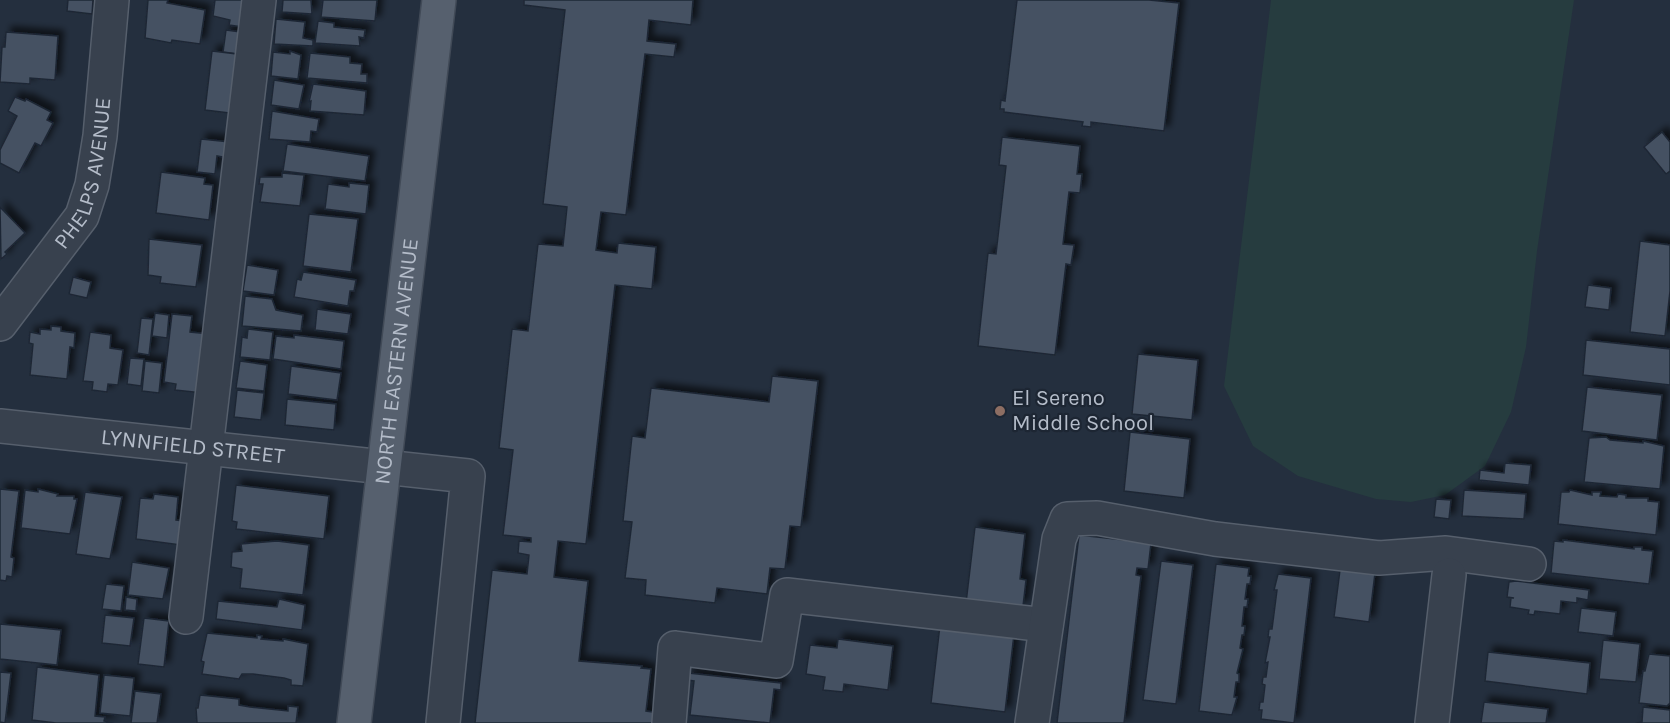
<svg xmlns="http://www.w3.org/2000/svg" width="1670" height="723" viewBox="0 0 1670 723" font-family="Karla,sans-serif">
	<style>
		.green { fill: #263c3f }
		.building { fill: #455162; stroke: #1f2835; stroke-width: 1.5; filter: url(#shadow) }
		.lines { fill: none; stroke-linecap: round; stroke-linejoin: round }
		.minor-casing { stroke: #565f6c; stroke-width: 36 }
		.major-casing { stroke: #414a57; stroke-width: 36 }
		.minor { stroke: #38414e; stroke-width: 33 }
		.major { stroke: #56606e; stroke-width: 33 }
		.education-dot { fill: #8d6e63; stroke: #1d2633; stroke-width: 2 }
		.labels { text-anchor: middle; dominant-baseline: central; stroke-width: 4.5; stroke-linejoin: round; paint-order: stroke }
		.street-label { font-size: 22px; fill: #b4bcc9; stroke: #1d2633 }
		.poi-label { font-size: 22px; fill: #b4bcc9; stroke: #1d2633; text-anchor: start }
	</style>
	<defs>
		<filter id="shadow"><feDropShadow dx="5.5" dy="-5.5" stdDeviation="3" flood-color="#0009"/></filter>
	</defs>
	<rect width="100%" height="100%" fill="#242f3e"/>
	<!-- green -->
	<path class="green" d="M1271,0H1574L1537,251L1526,347L1511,412L1485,466L1445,495L1411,502L1376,499L1298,476L1253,446L1224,386Z"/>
	<!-- building -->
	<g class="building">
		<path d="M68,0H93L92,14L67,11Z"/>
		<path d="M148,0H168L167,3L205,10L200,44L172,40L171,43L145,38Z"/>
		<path d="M215,0H254L243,27L229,25L230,20L213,16Z"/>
		<path d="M283,0H311L312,14L282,12Z"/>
		<path d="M323,0H377L375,21L321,17Z"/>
		<path d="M524,0H693L691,25L649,20L647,41L676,44L674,57L645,54L626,215L601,212L596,250L617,253L618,243L656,247L652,289L615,285L586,544L558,541L554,577L588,581L579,661L642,666L641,668L651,669L646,711L660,713L659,723H475L492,570L527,574L529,555L518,553L519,541L531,542V538L503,535L513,450L499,448L512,329L528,331L538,244L563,246L567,207L543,204L565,10L524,5Z"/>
		<path d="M1017,0H1149L1179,3L1164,131L1091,122V127L1082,126L1083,122L1004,112V109H1000L1001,100L1005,101Z"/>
		<path d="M276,19L305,22L303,38L313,40V46L274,44Z"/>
		<path d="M318,21L334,23V27L365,30L364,38L359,37L360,46L315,43Z"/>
		<path d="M226,30L248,33L245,55L223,52Z"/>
		<path d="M6,32L58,36L55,80L30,78V84L0,82L2,47H5Z"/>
		<path d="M212,51L245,55L238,114L205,110Z"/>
		<path d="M290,51L301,55L298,79L271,76L273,52L290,54Z"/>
		<path d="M310,53L350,57V63L362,64L361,74H367V83L307,78Z"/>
		<path d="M274,80L304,85L299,109L271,105Z"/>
		<path d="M313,84L366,91L364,115L310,111L311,101L309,102Z"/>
		<path d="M15,97L25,101L26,99L51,112L47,120L53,123L41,146L35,143L19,173L0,163V150L17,116L8,111Z"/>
		<path d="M272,111L319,119L317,132L311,131L310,142L269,139Z"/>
		<path d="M1662,132L1670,142V171L1666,174L1644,147Z"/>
		<path d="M1002,137L1080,146L1077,174H1082L1080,193L1069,192L1063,244L1074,245L1071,265L1066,264L1055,355L978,346L988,253L996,254L1006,166L999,165Z"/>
		<path d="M201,139L230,142L228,158L217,156L215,174L197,172Z"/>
		<path d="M287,144L369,156L365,181L283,171Z"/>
		<path d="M161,172L205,178L204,184L213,185L209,220L156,213Z"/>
		<path d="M282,173L304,175L300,206L260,202L263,184H259L260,177H282Z"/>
		<path d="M349,183L369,185L366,214L325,209L328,184L349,187Z"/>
		<path d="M0,207L25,233L5,252L7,254L1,259Z"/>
		<path d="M309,214L358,219L351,272L303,266Z"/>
		<path d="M149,239L202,245L196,287L160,283L161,277L148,275Z"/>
		<path d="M1640,241L1670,245V291L1665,336L1630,332Z"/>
		<path d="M247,265L278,270L274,295L243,291Z"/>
		<path d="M303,272L356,280L354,291H350L348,306L294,297L297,279L301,280Z"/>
		<path d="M73,277L91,282L87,298L69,294Z"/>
		<path d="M1588,285L1611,288L1609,310L1585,307Z"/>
		<path d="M245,296L272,299L276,310L303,315L301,331L242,326Z"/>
		<path d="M317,309L351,314L348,334L315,330Z"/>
		<path d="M155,313L169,315L167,338L152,336Z"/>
		<path d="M172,314L192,316L190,332L210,334L203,393L175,390L176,384L164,382Z"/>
		<path d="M141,318L153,319L149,355L137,353Z"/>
		<path d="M51,326L61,327V331L75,333L74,348L70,347L67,379L30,375L33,344L29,343L30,332L40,334V329L51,330Z"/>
		<path d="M248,329L273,332L270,360L240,357L242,337L247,338Z"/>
		<path d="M90,332L111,335L110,348L123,350L118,385L108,384L107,392L92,390L93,382L83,381Z"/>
		<path d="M294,335L344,341L341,369L273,359L276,336L294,338Z"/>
		<path d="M1586,340L1670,349V385L1583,375Z"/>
		<path d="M1138,354L1198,360L1192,420L1132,414Z"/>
		<path d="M130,358L144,359L141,386L127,384Z"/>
		<path d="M145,361L162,363L159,393L142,391Z"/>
		<path d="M240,361L267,365L264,391L236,388Z"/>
		<path d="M291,366L341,373L337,400L288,394Z"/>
		<path d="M772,376L818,381L801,527L790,526L785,569L770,568L767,594L717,588L715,603L645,595L646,580L625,578L632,522L623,521L632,436L645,438L651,388L769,402Z"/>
		<path d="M1587,387L1662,395L1657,440L1582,431Z"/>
		<path d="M237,390L264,393L261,420L234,417Z"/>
		<path d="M287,399L336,404L334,430L285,425Z"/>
		<path d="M1130,432L1190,439L1184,498L1124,491Z"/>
		<path d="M1606,437L1610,440L1643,443V441L1664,446L1660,489L1584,482L1589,438Z"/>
		<path d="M1505,463L1531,465L1529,485L1479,480L1480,470L1504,473Z"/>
		<path d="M236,485L329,496L324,539L236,529L237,522L232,521Z"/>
		<path d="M0,489L19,491L11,557L14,558L12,577L7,576L6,581L0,580Z"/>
		<path d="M38,489L58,494L57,496H74V499H77L70,534L21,528L25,490L38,492Z"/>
		<path d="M1464,490L1526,494L1524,519L1462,516Z"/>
		<path d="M1570,490L1592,495V492H1601L1600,496L1617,497L1618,494L1626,495V498H1648V501L1659,502L1656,535L1558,524L1561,492H1569Z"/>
		<path d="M85,492L122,497L110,559L76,554Z"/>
		<path d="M154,494L178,497L176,520L184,521L181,545L136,539L140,498L153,499Z"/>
		<path d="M1436,499L1451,500L1449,519L1434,517Z"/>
		<path d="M975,527L1025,534L1020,579L1026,580L1023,606L1017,605L1016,609L966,603Z"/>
		<path d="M1079,535L1151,543L1148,569L1137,568L1136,575L1141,576L1124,723H1057Z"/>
		<path d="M1563,540L1634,549V547H1642V550L1653,551L1649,584L1551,573L1554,541L1563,542Z"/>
		<path d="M277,541L309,545L303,595L240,588L242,569L231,567L232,552L242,551L241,544Z"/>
		<path d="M1161,561L1193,565L1176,704L1143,700Z"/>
		<path d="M132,562L169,568L163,599L128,595Z"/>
		<path d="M1216,564L1249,568L1248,576H1251L1250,584H1247L1245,599H1248L1247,607H1244L1242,626H1245L1244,635H1242L1240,648L1243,649L1237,673L1239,674V682H1236L1234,697H1237L1232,715L1199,711Z"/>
		<path d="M1340,570L1375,573L1369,622L1334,617Z"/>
		<path d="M1278,574L1311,578L1294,723L1261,719L1262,710H1259L1260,702H1263L1265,685L1262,684L1263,677H1266L1268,662L1265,663L1270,637H1268L1269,629H1272L1277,590H1274Z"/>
		<path d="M1516,581L1589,590L1588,600L1577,598V603L1561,601L1560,614L1535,611L1534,615L1528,614L1529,610L1510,607L1511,598H1514L1507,597L1509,582Z"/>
		<path d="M106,584L124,586L121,611L102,609Z"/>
		<path d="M126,597L137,599L136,611L125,610Z"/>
		<path d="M279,599L305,605L302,630L216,619L218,601L277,607Z"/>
		<path d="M1581,608L1616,612L1613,636L1578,632Z"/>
		<path d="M105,615L134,618L130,646L102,643Z"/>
		<path d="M144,618L169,621L164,667L138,664Z"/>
		<path d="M0,624L61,630L57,665L0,659Z"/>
		<path d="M940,625L1014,634L1005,712L931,703Z"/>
		<path d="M207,633L257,638V635L262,636L261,639L283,641V639L308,644L303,686L291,685V680L284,678L253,674H242L239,679L202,674L204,662L201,661Z"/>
		<path d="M838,639L893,646L888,690L844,684L843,692L823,690L825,677L806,674L810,645L837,648Z"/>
		<path d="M1603,640L1640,644L1636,682L1599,679Z"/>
		<path d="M1488,652L1590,663L1587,694L1485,681Z"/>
		<path d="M1649,654L1670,656V703L1667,706L1639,703L1643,671H1645Z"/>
		<path d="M37,667L99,675L95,716L105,717L104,721L113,723H56L32,720Z"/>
		<path d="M0,672L11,673L5,723L0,722Z"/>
		<path d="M688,673L781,683V690L774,689L770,723L690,715L694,681L687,680Z"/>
		<path d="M104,675L134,678L130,716L100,713Z"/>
		<path d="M135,691L161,694L157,723H131Z"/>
		<path d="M200,695L239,699V705L250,707L288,711V706L298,707L296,723H197L196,708H198Z"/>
		<path d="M1484,702L1548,709L1546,723H1481Z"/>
		<path d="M1643,707L1670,710V723H1636L1642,722Z"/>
	</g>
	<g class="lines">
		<defs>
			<g id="minor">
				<path id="s1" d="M0,324L82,216L92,185L100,136L112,0"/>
				<path id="s2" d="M0,426L468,476L443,723"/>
				<path d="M186,617L259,0"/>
				<path d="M669,723L675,648L776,661L787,595L1046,625"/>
				<path d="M1032,723L1059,539L1067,519L1097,518L1215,539L1379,558L1446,553L1529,564"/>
				<path d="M1432,723L1449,575"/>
			</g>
			<g id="major">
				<path id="s3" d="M354,723L439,0"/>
			</g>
		</defs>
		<!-- minor casing -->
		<use href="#minor" class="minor-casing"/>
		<!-- major casing -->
		<use href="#major" class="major-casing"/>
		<!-- minor -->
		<use href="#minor" class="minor"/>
		<!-- major -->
		<use href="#major" class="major"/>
	</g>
	<!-- markers -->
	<circle class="education-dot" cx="1000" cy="411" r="6"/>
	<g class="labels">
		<!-- street labels -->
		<g class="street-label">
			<text stroke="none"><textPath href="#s1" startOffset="177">PHELPS AVENUE</textPath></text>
			<text stroke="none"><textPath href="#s3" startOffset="364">NORTH EASTERN AVENUE</textPath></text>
			<text stroke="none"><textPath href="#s2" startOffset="194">LYNNFIELD STREET</textPath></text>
		</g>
		<!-- poi labels -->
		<g class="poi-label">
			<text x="1012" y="398">El Sereno<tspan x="1012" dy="25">Middle School</tspan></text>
		</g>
	</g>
</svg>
